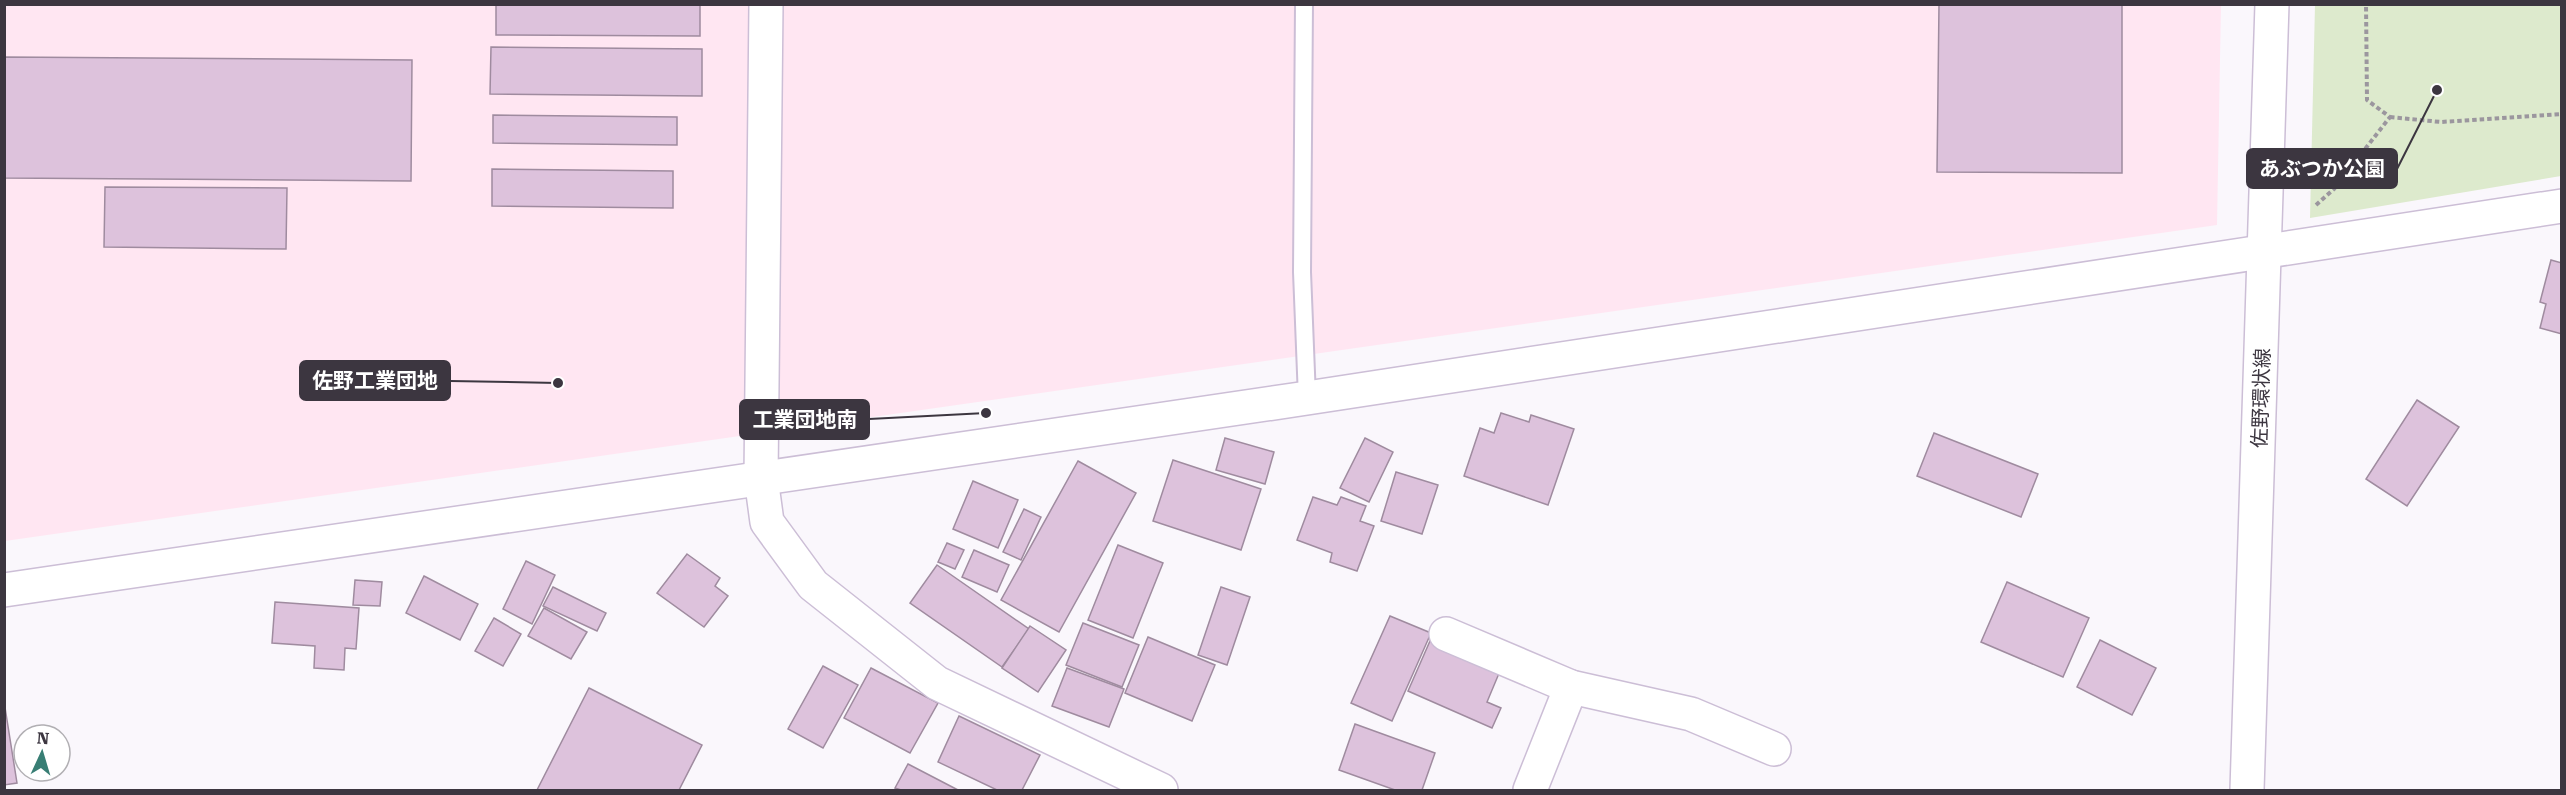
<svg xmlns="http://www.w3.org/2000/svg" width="2566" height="795" viewBox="0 0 2566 795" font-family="'Roboto Serif','Noto Sans JP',serif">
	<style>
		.industrial { fill: #ffe6f2 }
		.green { fill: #ddeacd }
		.building { fill: #ddc2dc; stroke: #9f8b9f; stroke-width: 1.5 }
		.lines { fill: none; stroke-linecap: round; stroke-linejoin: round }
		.service-casing { stroke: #ccbed6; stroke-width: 20 }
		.minor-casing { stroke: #ccbed6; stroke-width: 36 }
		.tertiary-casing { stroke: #ccbed6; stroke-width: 36 }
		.secondary-casing { stroke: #ccbed6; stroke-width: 36 }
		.path { stroke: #9b969e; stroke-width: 4; stroke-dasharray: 4.5 3; stroke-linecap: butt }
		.service { stroke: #fff; stroke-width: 16 }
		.minor { stroke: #fff; stroke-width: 33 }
		.tertiary { stroke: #fff; stroke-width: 33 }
		.secondary { stroke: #fff; stroke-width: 33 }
		.labels { text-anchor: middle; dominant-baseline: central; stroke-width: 4.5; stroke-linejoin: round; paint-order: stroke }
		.street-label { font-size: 20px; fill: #3c3640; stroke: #fff }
		.leader { fill: none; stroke: #3c3640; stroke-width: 2 }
		.callout-dot { fill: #3c3640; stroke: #fff; stroke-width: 2 }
		.callout { fill: #3c3640; stroke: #3c3640; stroke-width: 2 }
		.callout-label { font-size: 21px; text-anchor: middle; font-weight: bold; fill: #fff }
	</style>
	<rect width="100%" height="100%" fill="#faf7fc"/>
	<!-- industrial -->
	<path class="industrial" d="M4,5H2221L2217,225L5,541Z"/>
	<!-- green -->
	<path class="green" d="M2315,5H2561V176L2310,218Z"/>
	<!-- building -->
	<g class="building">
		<path d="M496,4H700V36L496,35Z"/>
		<path d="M1939,4H2122V173L1937,172Z"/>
		<path d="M491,47L702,49V96L490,94Z"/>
		<path d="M5,57L412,60L411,181L4,178Z"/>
		<path d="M493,115L677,117V145L493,143Z"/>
		<path d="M492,169L673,171V208L492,206Z"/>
		<path d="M105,187L287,188L286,249L104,247Z"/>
		<path d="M2551,260L2562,263V334L2540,328L2546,304L2540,302Z"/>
		<path d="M2417,400L2459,427L2407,506L2366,479Z"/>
		<path d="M1501,413L1529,422L1531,415L1574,429L1548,505L1464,476L1480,428L1494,433Z"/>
		<path d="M1934,433L2038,474L2021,517L1917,476Z"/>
		<path d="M1225,438L1274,452L1265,484L1216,470Z"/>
		<path d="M1365,438L1393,452L1369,502L1340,488Z"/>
		<path d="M1173,460L1261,489L1241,550L1153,521Z"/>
		<path d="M1078,461L1136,493L1059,632L1001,600Z"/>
		<path d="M1396,472L1438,485L1422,534L1381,521Z"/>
		<path d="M973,481L1018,500L998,548L953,529Z"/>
		<path d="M1313,497L1337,505L1341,497L1366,506L1360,521L1374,526L1357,571L1330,562L1332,553L1297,540Z"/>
		<path d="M1024,509L1041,517L1021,560L1003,552Z"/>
		<path d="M947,543L964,550L955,569L938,562Z"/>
		<path d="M1118,545L1163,563L1133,638L1088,620Z"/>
		<path d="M974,550L1009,565L997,592L962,577Z"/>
		<path d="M687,554L720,578L715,586L728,596L704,627L657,593Z"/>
		<path d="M526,561L555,575L532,624L503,609Z"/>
		<path d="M937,565L1029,629L1002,667L910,603Z"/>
		<path d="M424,576L478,604L460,640L406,613Z"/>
		<path d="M355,580L382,582L380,606L353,605Z"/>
		<path d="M2007,582L2089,618L2063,677L1981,642Z"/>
		<path d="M553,587L606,613L597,631L543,606Z"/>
		<path d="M1221,587L1250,597L1227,665L1198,655Z"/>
		<path d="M275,602L359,608L356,649L345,648L344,670L314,668L315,646L272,643Z"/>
		<path d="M544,608L587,632L571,659L528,636Z"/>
		<path d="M1390,616L1431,633L1392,721L1351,703Z"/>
		<path d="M494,618L521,634L503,666L475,651Z"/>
		<path d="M1083,623L1139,645L1122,687L1066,665Z"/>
		<path d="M1030,626L1066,650L1038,692L1002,668Z"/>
		<path d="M1148,637L1215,665L1192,721L1125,693Z"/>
		<path d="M2100,640L2156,668L2132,715L2077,687Z"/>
		<path d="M1430,641L1500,671L1487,702L1501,708L1492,728L1408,691Z"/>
		<path d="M823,666L858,685L823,748L788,729Z"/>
		<path d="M871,668L938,703L910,753L844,718Z"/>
		<path d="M1067,668L1124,689L1109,727L1052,706Z"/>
		<path d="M589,688L702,745L679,790H537Z"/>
		<path d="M4,701L17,783L4,785Z"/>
		<path d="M959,716L1040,755L1022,790H997L938,762Z"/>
		<path d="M1355,724L1435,753L1422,790H1395L1339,770Z"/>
		<path d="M908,764L958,790H901L895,788Z"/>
	</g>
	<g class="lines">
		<defs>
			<path id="service" d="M1304,4L1302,272L1307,398"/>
			<g id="minor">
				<path d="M761,478L766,4"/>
				<path d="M1446,634L1571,687L1691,714L1774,749"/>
				<path d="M1530,790L1571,687"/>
			</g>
			<g id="tertiary">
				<path d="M761,478L767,522L813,585L937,683L1161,790"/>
				<path d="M4,590L1307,398L2562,206"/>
			</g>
			<path id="secondary" d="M2247,790L2272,4"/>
		</defs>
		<!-- service casing -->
		<use href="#service" class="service-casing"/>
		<!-- minor casing -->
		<use href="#minor" class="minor-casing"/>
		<!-- tertiary casing -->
		<use href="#tertiary" class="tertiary-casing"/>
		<!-- secondary casing -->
		<use href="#secondary" class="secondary-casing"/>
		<!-- path -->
		<g class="path">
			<path d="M2390,117L2441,122L2562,114"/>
			<path d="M2316,205L2334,189L2390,117L2367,100L2366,4"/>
		</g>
		<!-- service -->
		<use href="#service" class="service"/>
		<!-- minor -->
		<use href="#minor" class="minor"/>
		<!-- tertiary -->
		<use href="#tertiary" class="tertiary"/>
		<!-- secondary -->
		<use href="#secondary" class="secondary"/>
	</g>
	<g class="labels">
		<!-- street labels -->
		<g class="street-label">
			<text transform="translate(2261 398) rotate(-88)">佐野環状線</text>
		</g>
	</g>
	<!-- callouts -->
	<path class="leader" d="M2437 90L2397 169M558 383L450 381M986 413L869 419"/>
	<g class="callout-dot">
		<circle cx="2437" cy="90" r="6"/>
		<circle cx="558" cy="383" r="6"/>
		<circle cx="986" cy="413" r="6"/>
	</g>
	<g class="callout">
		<rect x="2247" y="149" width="150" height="39" rx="6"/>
		<rect x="300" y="361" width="150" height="39" rx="6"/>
		<rect x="740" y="400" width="129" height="39" rx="6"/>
	</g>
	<g class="callout-label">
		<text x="2322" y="176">あぶつか公園</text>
		<text x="375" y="388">佐野工業団地</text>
		<text x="805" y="427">工業団地南</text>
	</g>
	<!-- border -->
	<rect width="2566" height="795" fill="none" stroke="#3c3640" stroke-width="12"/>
	<!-- north arrow -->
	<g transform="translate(42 753) rotate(4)"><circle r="28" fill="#ffffff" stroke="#b1afb3" stroke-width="1.5"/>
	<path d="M0-4.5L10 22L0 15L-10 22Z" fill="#387e74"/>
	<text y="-9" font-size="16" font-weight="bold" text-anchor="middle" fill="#3c3640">N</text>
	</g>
</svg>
